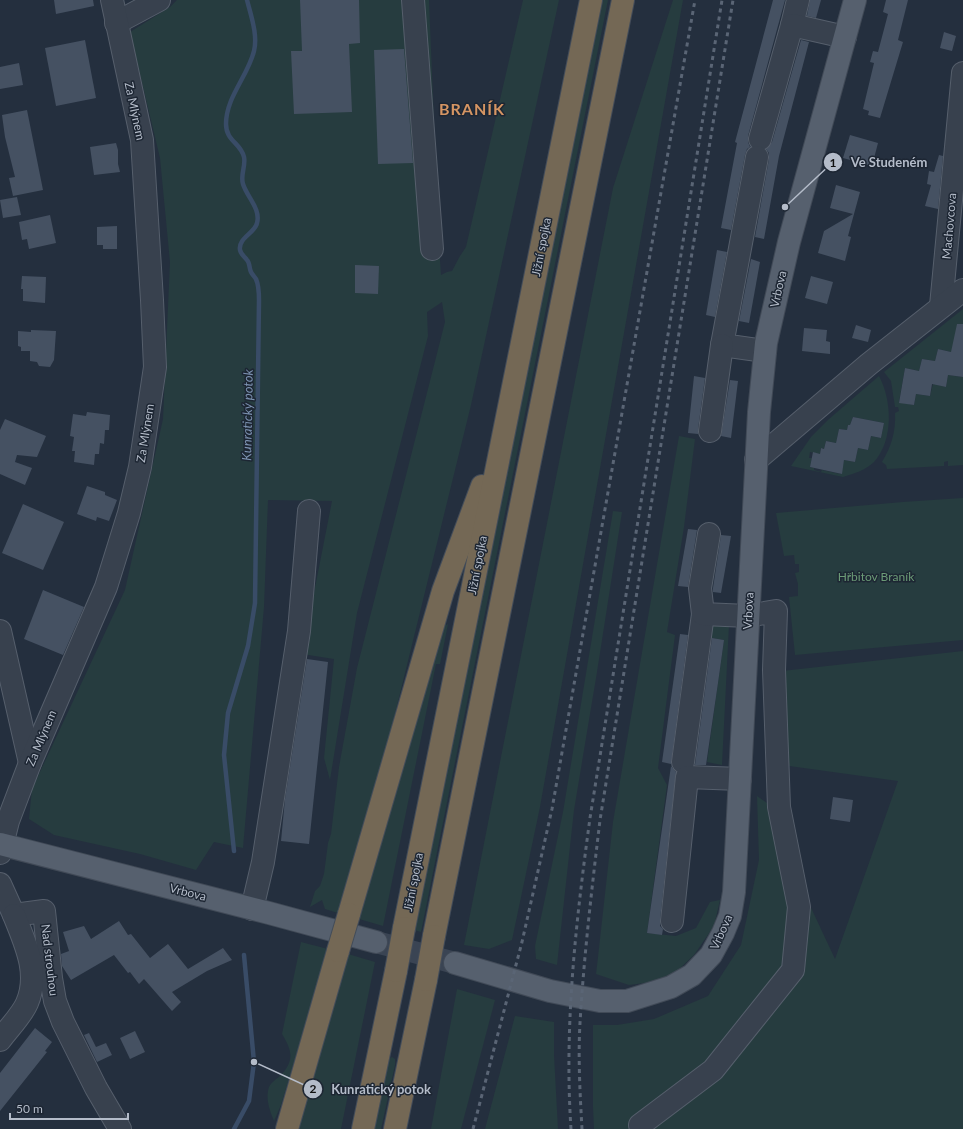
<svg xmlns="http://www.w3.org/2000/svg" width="963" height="1129" viewBox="0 0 963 1129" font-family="Lato,sans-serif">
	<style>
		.green { fill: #263c3f; fill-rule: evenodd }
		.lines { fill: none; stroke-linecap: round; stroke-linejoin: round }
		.stream { stroke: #394c67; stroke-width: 4.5 }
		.building { fill: #455162 }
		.major-tunnel { stroke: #3a4453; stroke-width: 22; stroke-dasharray: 22 11; stroke-linecap: butt }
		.minor-casing { stroke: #565f6c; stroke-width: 24 }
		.major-casing { stroke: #414a57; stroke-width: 24 }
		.highway-casing { stroke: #434c59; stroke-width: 24 }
		.minor { stroke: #38414e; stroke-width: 22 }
		.major { stroke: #56606e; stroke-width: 22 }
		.highway { stroke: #746855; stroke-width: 22 }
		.rail { stroke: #5a6575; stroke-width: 3; stroke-dasharray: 4 4; stroke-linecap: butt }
		.highway-bridge-casing { stroke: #434c59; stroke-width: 24; stroke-linecap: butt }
		.highway-bridge { stroke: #746855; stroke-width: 22 }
		.labels { text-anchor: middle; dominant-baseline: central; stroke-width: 3; stroke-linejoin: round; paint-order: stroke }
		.street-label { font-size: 12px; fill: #b4bcc9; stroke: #1d2633 }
		.park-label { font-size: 12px; fill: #6b9a76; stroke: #1d2633 }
		.water-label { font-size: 13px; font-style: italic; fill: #7c92b1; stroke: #1d2633 }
		.district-label { font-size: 16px; font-weight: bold; letter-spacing: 1px; fill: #d59563; stroke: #1d2633 }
		.leader { fill: none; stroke: #b4bcc9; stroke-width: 1.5 }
		.callout-dot { fill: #b4bcc9; stroke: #1d2633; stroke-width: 1.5 }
		.mark-label { font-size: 12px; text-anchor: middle; font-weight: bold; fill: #111 }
		.callout-label { font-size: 13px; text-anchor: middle; font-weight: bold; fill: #b4bcc9; stroke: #1d2633; stroke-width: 3; stroke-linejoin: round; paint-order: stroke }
	</style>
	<rect width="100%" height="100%" fill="#242f3e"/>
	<!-- green -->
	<g class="green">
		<path d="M177,0H429L439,245L441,275L447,272L452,271L460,256L466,247L523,0H559L471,405L392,726L361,840L338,913L325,909L322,900L310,907L315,891L320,886L324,874L328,843L331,834L339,767L357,668L445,322L442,302L427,312L428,336L357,613L330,780L324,758L334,659L302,654L332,501L268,500L264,607L243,848L214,842L196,870L140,854L54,835L29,819L32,789L125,590L163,419L170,262L160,158L130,32L170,7Z"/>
		<path d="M600,0H608L421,932L414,930Z"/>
		<path d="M673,0H683L540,807L512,940L489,949L464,945L613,188Z"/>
		<path d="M963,309V342L951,352L938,349L935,361L922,359L919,371L905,368L899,402L914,405L916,394L930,396L933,384L946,387L948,375L962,377L963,374V465L948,466V461L944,462V466L887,469L886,465L882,462C891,447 896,432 895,413L899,411L898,407H895L891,381L884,372Z"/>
		<path d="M879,376C892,400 894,440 874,462C866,470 853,474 843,477L791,466L811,437L829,419ZM853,417L884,423L881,438L871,436L868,450L858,448L855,462L844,460L841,474L822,470L821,472L814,470V468L810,467L812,458H809L810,452L820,454L821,448L824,449L826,441L836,443L839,429L847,430L848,425H850Z"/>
		<path d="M679,436L695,439L684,527L667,632L675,635L658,768L667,785L647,933L676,936L696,928L710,902L720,900L714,926L694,955L676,972L653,982L629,985L596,974L598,957L613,822Z"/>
		<path d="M963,498V640L795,655L789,597L798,596V584L795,573L799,572V564H795L794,555L784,556L776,513L903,502Z"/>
		<path d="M613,511L622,512L597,672L574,810L557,965L536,959L535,946L563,812Z"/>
		<path d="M448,624L440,664H436L383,926L359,919L362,902L443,627Z"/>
		<path d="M709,625H729L722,765L707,762L724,640L706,637Z"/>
		<path d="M963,651V1129H594L593,1107V1025H617L654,1019L708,996L741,945L759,860L757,796L787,817L805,895L835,959L898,781L782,765V671Z"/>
		<path d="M301,942L328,949L281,1105L274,1121C270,1111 265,1099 269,1087C271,1083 276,1079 280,1076C295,1061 292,1050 282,1034Z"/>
		<path d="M348,954L375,962L341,1129H297Z"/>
		<path d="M457,989L495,1000L461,1129H431Z"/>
		<path d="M515,1016L554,1022V1055L558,1129H485Z"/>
		<path d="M392,1057L395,1059V1065L381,1129H373L388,1059Z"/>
	</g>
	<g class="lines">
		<!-- stream -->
		<g class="stream">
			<path d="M234,851L224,755L228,713L248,646L255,603L259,300C259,293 259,286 256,279C254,276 252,274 251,272C249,268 250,263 247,260C245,257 241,255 240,250C238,238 255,233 257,223C261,209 247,197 243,184C240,175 246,166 244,157C241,143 226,141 226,124C226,97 248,76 254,51C258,35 251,16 247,0"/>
			<path d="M234,1129L249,1101L254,1062L244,955"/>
		</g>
	</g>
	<!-- building -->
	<g class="building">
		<path d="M54,0H93L94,6L56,14Z"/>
		<path d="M300,0H359L360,43L349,44L352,112L294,114L291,51H302Z"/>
		<path d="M773,0H785L748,136V142L750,147L747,149L745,155L731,230L721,228L737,143L735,142Z"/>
		<path d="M810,0H821L816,18L807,16Z"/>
		<path d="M886,0H908L898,40L903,42L880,118L868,115L869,111L863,109L874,63L870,62L873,51L878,52L888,14L883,12Z"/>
		<path d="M944,32L956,36L952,51L940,48Z"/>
		<path d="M85,40L96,98L56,106L45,48Z"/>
		<path d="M801,40L809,42L779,156L764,239L755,237L769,159V153L766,149L772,142Z"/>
		<path d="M404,49L413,163L378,164L374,50Z"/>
		<path d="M19,63L23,85L0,89V67Z"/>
		<path d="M27,110L43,190L13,196L9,178L15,177L5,137L2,115Z"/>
		<path d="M850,135L878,143L872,166L843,158Z"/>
		<path d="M116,143L118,150V164L120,172L94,175L90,147Z"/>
		<path d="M939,155L943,156L938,209L925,206L931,185L927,184L929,171L934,172Z"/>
		<path d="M836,185L860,192L848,236L851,237L845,261L818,253L824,231L853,214L830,208Z"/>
		<path d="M17,197L21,215L3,218L0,200Z"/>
		<path d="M50,215L56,243L29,249L27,239L22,240L19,222Z"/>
		<path d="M117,226V249H103V245H97V227Z"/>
		<path d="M717,250L727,252L715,317L706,315Z"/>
		<path d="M751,259L760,262L749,323L739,321Z"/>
		<path d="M355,265L379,266L378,294L355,293Z"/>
		<path d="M22,276L46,277L45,303L23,301V289H21Z"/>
		<path d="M811,276L833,282L827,304L805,298Z"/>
		<path d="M957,324H963V377L948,375L946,387L932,384L930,396L916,394L914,405L899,403L905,368L919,371L922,359L935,361L938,349L951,352Z"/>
		<path d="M856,325L871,330L868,342L852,338Z"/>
		<path d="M804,328L827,330L826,341L830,342V354L802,351Z"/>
		<path d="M31,330L56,331L54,360L50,367L39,366L37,362L30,361V351H21V347L18,346V331L31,332Z"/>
		<path d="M694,376L705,378L698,429V434L688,433Z"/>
		<path d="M730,380L738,381L731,438L721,436Z"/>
		<path d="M87,412L110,415L109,430H105L104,444L100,443L99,454H95L94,465L74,462L75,451H72L74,437L70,436L73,414L86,416Z"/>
		<path d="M853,417L884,423L881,438L871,436L868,450L858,448L855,462L844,460L842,474L810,467L813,452L820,454L821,448L824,449L826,441L836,443L839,429L847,430L848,425H850Z"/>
		<path d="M5,419L46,436L37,457L17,455L15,462L32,468L25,485L0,474V430Z"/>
		<path d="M87,486L105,492V495L117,500L109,521L97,517L96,521L77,514Z"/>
		<path d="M23,504L64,522L43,570L2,553Z"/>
		<path d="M688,529L697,530L688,587L678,586Z"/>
		<path d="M721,535L731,536L721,593L713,592V588Z"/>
		<path d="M43,590L84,607L63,655L24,639Z"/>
		<path d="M680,634L688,635L671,764L662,762Z"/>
		<path d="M712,638L724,640L718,683L706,765H695Z"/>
		<path d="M307,659L328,662L309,844L281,841L285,799Z"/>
		<path d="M671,766L676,772L660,920V926L663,929L662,935L647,933Z"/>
		<path d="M833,797L853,800L850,822L830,819Z"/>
		<path d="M119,921L128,935L131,934L150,958L168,944L188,969L223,948L232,960L207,971L172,992L181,1002L172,1011L144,979L139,984L130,972L128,973L114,955L71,980L62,966L61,954L69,951L63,932L84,926L91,939Z"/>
		<path d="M35,1028L52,1042L45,1051L47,1052L0,1111V1073Z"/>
		<path d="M135,1031L145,1052L130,1059L120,1038Z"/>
		<path d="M89,1033L96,1047L106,1043L112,1055L97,1062L84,1035Z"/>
	</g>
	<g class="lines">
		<!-- major-tunnel -->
		<path class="major-tunnel" d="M376,942L455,963"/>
		<defs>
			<g id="minor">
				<path d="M413,0L432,249"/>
				<path d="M116,23L159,0"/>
				<path d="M792,25L798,0"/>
				<path d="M760,139L792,25L845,37"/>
				<path d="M757,157L722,345L765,351"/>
				<path d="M941,306L963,73"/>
				<path d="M710,431L722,345"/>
				<path d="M756,460L869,364L963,290"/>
				<path d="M0,631L30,763"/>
				<path d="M683,762L703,614"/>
				<path d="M0,853L8,821L30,763L106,587L129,513L140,467L155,367L152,300L142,140L112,0"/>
				<path d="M0,884L14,915L44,911L51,978L55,1001L63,1022L96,1088L120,1129"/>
				<path d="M252,909L263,862L299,631L309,511"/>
				<path d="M672,921L687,777L740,779"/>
				<path d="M0,1040C8,1029 22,1015 27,1003C40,973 25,943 14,915"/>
				<path d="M640,1125L713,1070L793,970L799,907L779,807L774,670L776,611L748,616L703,614L700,588L709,534"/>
			</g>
			<g id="major">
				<path d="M0,844L269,913L376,942"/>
				<path d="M455,963L550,991L600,1001H627L671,987L692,975L711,955L723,933L730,916L734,892L759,412L766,343L789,242L855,0"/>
			</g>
			<g id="highway">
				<path d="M349,914L443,591L482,486"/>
				<path d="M404,928L591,0"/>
				<path d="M434,936L623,0"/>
				<path d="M287,1129L338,951"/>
				<path d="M363,1129L396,971"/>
				<path d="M395,1129L426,980"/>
			</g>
		</defs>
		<!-- minor casing -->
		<use href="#minor" class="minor-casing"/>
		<!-- major casing -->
		<use href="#major" class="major-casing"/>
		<!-- highway casing -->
		<use href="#highway" class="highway-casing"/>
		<!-- minor -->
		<use href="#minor" class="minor"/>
		<!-- major -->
		<use href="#major" class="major"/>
		<!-- highway -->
		<use href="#highway" class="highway"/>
		<!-- rail -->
		<g class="rail">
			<path d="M473,1129L522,942L552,809L695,0"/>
			<path d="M571,1129C564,1025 576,921 590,818L722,0"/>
			<path d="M582,1129C580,1094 578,1057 580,1023C584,955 592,887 600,820L733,0"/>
		</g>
		<defs>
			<g id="highway-bridge">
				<path d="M338,951L349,914"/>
				<path d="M396,971L404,928"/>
				<path d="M426,980L434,936"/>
			</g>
		</defs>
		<!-- highway-bridge casing -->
		<use href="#highway-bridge" class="highway-bridge-casing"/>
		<!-- highway-bridge -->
		<use href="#highway-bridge" class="highway-bridge"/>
	</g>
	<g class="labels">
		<!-- street labels -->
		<g class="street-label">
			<text transform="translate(135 111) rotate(78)">Za Mlýnem</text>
			<text transform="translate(949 226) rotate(-85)">Machovcova</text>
			<text transform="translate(541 247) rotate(-79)">Jižní spojka</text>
			<text transform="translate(778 289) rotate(-77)">Vrbova</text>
			<text transform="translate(145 433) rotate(-81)">Za Mlýnem</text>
			<text transform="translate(477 565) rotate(-79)">Jižní spojka</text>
			<text transform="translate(748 611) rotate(-87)">Vrbova</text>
			<text transform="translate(41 738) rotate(-67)">Za Mlýnem</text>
			<text transform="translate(413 882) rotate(-79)">Jižní spojka</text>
			<text transform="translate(188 892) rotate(14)">Vrbova</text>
			<text transform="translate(721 932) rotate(-66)">Vrbova</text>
			<text transform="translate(50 960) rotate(83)">Nad strouhou</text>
		</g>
		<!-- park labels -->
		<g class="park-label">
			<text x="876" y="576">Hřbitov Braník</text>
		</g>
		<!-- water labels -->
		<g class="water-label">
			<text transform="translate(247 415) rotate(-89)">Kunratický potok</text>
		</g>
		<!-- district labels -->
		<g class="district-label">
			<text x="472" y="108">BRANÍK</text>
		</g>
	</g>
	<!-- callouts -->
	<path class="leader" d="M785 207L833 162M254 1062L313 1089"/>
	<g class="callout-dot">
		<circle cx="785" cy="207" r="4"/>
		<circle cx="254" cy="1062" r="4"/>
		<circle cx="833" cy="162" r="10"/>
		<circle cx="313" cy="1089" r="10"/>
	</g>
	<g class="mark-label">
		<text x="833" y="167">1</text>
		<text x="313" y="1093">2</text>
	</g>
	<g class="callout-label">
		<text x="889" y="167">Ve Studeném</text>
		<text x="381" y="1094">Kunratický potok</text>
	</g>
	<!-- scale -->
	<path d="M10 1113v6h118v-6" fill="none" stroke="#b4bcc9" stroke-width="2"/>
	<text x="16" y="1113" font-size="12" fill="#b4bcc9" stroke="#1d2633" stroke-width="3" paint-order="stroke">50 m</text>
</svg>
